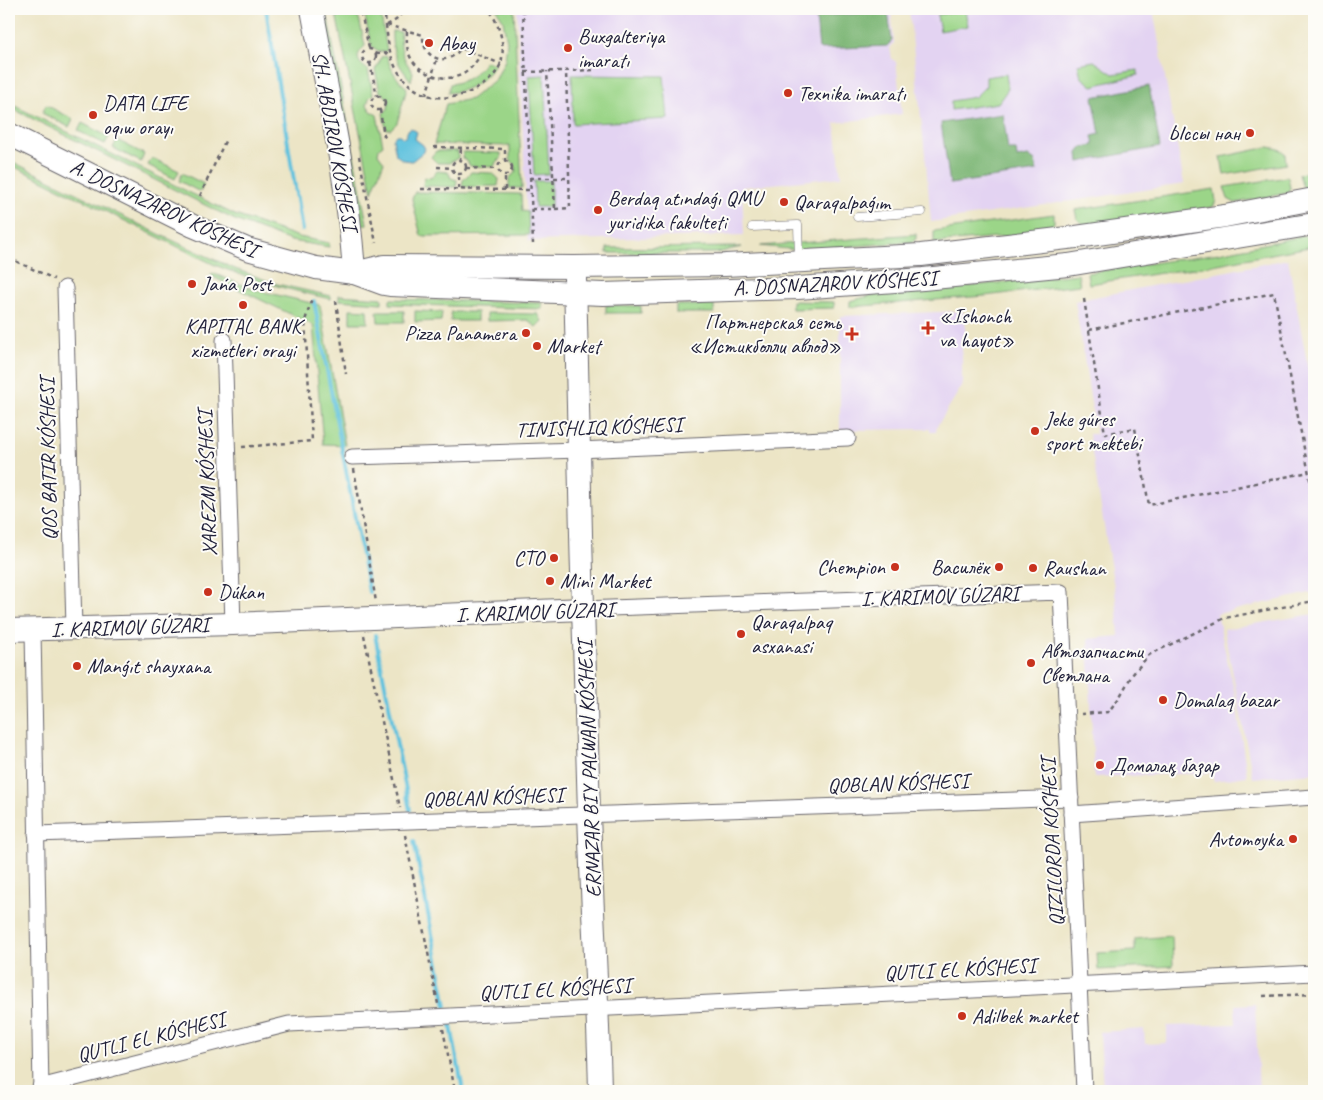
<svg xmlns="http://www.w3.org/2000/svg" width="1323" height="1100" viewBox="0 0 1323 1100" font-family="Caveat,sans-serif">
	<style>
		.built { fill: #e3d3f2 }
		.industrial { fill: #c6c0da }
		.green { fill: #9bd588; stroke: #5e7c62 }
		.forest { fill: #7cb674; stroke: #4f6c58 }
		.water { fill: #60c2de; stroke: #41728c }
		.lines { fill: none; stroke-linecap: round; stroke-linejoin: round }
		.stream { stroke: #60c2de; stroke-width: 4 }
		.lane-casing { stroke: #69666c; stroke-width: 9 }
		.street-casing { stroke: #69666c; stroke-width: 17 }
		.secondary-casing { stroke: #69666c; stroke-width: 24 }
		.path { stroke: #69666c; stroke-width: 2.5; stroke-dasharray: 4 4; stroke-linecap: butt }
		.lane { stroke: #fff; stroke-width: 8 }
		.street { stroke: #fff; stroke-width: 15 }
		.secondary { stroke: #fff; stroke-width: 22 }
		.poi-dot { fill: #c8321e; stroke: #fdfcf7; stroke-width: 2 }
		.labels { text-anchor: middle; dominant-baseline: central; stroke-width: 4; stroke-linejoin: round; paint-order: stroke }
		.poi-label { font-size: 21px; fill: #22223b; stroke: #fdfcf7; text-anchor: start }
		.street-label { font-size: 21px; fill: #22223b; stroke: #fdfcf7 }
	</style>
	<rect width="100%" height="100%" fill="#fdfcf7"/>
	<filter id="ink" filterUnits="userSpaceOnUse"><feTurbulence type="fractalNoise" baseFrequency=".02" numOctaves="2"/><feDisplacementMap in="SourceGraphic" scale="10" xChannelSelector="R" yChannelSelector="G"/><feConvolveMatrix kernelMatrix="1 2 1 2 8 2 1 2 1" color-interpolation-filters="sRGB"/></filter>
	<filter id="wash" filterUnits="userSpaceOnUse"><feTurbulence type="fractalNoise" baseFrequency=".0096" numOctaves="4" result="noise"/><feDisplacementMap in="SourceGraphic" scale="20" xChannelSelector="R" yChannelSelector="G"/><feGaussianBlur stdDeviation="1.12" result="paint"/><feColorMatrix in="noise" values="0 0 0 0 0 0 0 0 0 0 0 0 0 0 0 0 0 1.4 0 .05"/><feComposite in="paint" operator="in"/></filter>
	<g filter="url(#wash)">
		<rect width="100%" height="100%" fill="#ece5c6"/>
		<!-- built -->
		<g class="built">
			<path d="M517,9H891L894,43L890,48L892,59L896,62L902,114L835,123L841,177L742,187L744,235L528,241Z"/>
			<path d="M909,9H1153L1184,184L931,222L926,163Z"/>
			<path d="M1288,259L1314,401V592L1217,614L1235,694L1247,776L1214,781L1212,773L1094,777L1088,639L1119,636L1116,599L1089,434H1096L1075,301Z"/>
			<path d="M963,311L967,344L962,345V386L937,426L936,432H930V429L840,430V316Z"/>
			<path d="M1314,614V773L1253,778L1224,629Z"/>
			<path d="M1255,1004L1259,1091H1103L1100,1032L1144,1029L1145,1044L1167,1043V1026L1236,1024L1235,1005Z"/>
		</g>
		<!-- industrial -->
		<path class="industrial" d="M1310,852H1314V954Z"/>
		<!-- green -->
		<g class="green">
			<path d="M321,9H326L367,224L363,225Z"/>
			<path d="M335,9H346L351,16L359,18L365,46C354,56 357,62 368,70L373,94L369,98L367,105L371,111L377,115L383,145L379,148L378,154L384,162L372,192Z"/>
			<path d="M372,9H380L387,51L380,52L371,46L365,16Z"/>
			<path d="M496,9H514L522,188H509V178L516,172L515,164L510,160V146L434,144L446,104L471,99L496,79L505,60L507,42L503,20Z"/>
			<path d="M965,10L968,26L940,31L937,15Z"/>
			<path d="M392,31L401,32C399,48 403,59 413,72L411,81C397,63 391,53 392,31Z"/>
			<path d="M387,56C391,70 396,79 407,88L397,123L391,129H386L383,113L388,109L389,101L386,96L380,92L375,70L379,63L381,57Z"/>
			<path d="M486,61L495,64C483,82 469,91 448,93L450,84C467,82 476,74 486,61Z"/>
			<path d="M1094,61L1113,74L1138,70V75L1092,86L1081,77L1078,64Z"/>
			<path d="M1006,74L1008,89L998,103L951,110V101L975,97L986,86V77Z"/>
			<path d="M544,75L549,174L534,175L529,76Z"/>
			<path d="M572,75L664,76L668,119L573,124Z"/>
			<path d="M9,103L235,215L299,237L329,243V247L291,241L235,220L9,107Z"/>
			<path d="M46,105L73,119L69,127L42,113Z"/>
			<path d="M82,123L109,137L105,144L78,131Z"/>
			<path d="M117,140L144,154L141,162L113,148Z"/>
			<path d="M1269,147L1279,149L1285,153L1286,164L1224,175L1221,157Z"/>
			<path d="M436,151H458V158L449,163H437L431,157Z"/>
			<path d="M463,152L501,153V159L496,162L494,167L470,166L467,161L462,158Z"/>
			<path d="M152,158L179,171L175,179L148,165Z"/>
			<path d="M9,160L163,236L235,269L277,284L331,296V299C289,290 255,281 215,265L9,164Z"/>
			<path d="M437,171L448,172L451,178L457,180L456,187L423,186L424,177L431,178Z"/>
			<path d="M1314,171V188L1305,189L1302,185L1299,174Z"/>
			<path d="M471,172L492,173L499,179L498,186L462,187L463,180Z"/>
			<path d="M182,173L204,184L200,192L179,181Z"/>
			<path d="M1288,177L1290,188L1288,193L1235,203L1228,199L1224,187Z"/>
			<path d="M534,181H551V207H535Z"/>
			<path d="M1214,189L1216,201L1213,207L1086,228L1077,219L1075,210Z"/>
			<path d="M415,192L521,194L522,211L528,212L529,235L421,236L412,199Z"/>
			<path d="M1054,214V222L1050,232L934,243V231Z"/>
			<path d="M916,234V239L912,242L798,250L760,246Z"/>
			<path d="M1314,234V246L1202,267L1089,284L1087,273L1219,253Z"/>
			<path d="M741,247L717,253H607V248Z"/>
			<path d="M212,273L256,290L320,305L345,445L323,444L313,325L211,276Z"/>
			<path d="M1078,274L1080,285L984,296L850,307V301L877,294L926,291Z"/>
			<path d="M339,295L382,298V303L339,300Z"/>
			<path d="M390,299L542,303V309L390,304Z"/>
			<path d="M792,301L834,302V308L792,309Z"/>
			<path d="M606,305L641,306V313H606Z"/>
			<rect x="676" y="305" width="38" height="8"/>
			<path d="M350,309L367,310L368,323H350Z"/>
			<path d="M377,311H404V322H378Z"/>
			<path d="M415,311L442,312L441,321L415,322Z"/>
			<rect x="451" y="312" width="26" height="9"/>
			<path d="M487,313L538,314L542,321L536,327L528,320L487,321Z"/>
			<path d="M1172,936L1173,966L1098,970L1097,953L1135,951V939Z"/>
		</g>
		<!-- forest -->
		<g class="forest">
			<path d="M888,12L892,41L887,46L819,49L816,16Z"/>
			<path d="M1149,86L1160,147L1079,162L1078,153L1083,147L1094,145L1092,136L1100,134L1093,97Z"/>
			<path d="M1003,114L1008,150H1016L1017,158L1028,156L1035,161L1037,171L950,184L941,123Z"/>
		</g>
		<!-- water -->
		<path class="water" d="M411,128L417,132L415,139L423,145L425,149L423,152L412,161L403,160L396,155L393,139L396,135H400L403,138L406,136L408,130Z"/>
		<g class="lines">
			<!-- stream -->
			<g class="stream">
				<path d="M266,9L302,230"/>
				<path d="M314,301L369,592"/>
				<path d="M375,635L410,810"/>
				<path d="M414,841L446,1006"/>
				<path d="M451,1026L463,1091"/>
			</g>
		</g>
	</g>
	<g filter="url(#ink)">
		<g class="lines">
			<defs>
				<g id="lane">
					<path d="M857,217L922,212"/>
					<path d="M752,227L798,225L799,259"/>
				</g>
				<g id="street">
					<path d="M65,288L74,628"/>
					<path d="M224,340L233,624"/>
					<path d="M352,457L579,450L848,438"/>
					<path d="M583,609L1061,592L1084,1091"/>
					<path d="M33,630L41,1091"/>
					<path d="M1071,814L1314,797"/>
					<path d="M36,834L1071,798"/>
					<path d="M40,1087L289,1024L1314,973"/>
				</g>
				<g id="secondary">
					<path d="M312,9C328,96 349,186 354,273"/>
					<path d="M9,134L193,226L247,249L316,268L354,273L384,284L390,285L603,294L798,288L923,279L1068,265L1314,224"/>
					<path d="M354,273L384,266L574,267L725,265L921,255L1076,237L1225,216L1314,199"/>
					<path d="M575,278C579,456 583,635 589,813C592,906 598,999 600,1091"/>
					<path d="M9,630L233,624L583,609"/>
				</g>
			</defs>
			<!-- lane casing -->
			<use href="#lane" class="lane-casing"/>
			<!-- street casing -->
			<use href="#street" class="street-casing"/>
			<!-- secondary casing -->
			<use href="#secondary" class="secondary-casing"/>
			<!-- path -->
			<g class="path">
				<path d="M353,9L359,13L363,12L366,9"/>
				<path d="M384,9C387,28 387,51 396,68C414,100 448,105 478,88C488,82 497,74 501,63C506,44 499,25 489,9"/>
				<path d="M523,9L533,244"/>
				<path d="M361,13L369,48"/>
				<path d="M387,25L423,35C422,60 448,68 461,48L501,64"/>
				<path d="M387,25L396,20L405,9"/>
				<path d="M407,31C407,39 406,46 409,54C416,73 443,83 461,75C470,71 475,63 480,56"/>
				<circle cx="369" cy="56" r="7"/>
				<path d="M376,54L391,53"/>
				<path d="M370,63L377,96"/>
				<path d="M525,72L596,70"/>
				<path d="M426,95L437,59"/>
				<circle cx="378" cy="103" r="7"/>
				<path d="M380,110L384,136L387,138"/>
				<path d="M434,147L505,149V161"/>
				<path d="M359,156L376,243"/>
				<circle cx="459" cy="167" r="7"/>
				<path d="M460,161L461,148"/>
				<circle cx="505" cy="168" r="7"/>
				<path d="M437,167L452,168"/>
				<path d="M466,168L498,169"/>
				<path d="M530,178H569"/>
				<path d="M421,189L531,190"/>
				<path d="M459,189V174"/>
				<path d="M505,190V175"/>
				<path d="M200,196L226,139"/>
				<path d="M532,209H555L547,71"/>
				<path d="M555,209L570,208L566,71"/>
				<path d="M9,258L54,279"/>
				<path d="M1084,299L1105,434L1135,428L1149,505L1309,472"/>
				<path d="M336,301L346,374"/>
				<path d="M1089,330L1274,293L1314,500"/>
				<path d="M242,447L312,441L305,321L312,298"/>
				<path d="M354,469L376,602"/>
				<path d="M364,635L400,808"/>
				<path d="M1081,714L1108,712L1119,698L1132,675L1149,655L1225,618L1314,601"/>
				<path d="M405,835L438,1004"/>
				<path d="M1263,996L1314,994"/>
				<path d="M443,1029L455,1091"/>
			</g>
			<!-- lane -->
			<use href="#lane" class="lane"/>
			<!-- street -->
			<use href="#street" class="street"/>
			<!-- secondary -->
			<use href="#secondary" class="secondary"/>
		</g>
	</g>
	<!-- markers -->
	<g class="poi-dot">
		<circle cx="429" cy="43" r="5"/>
		<circle cx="568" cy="48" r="5"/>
		<circle cx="788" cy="93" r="5"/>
		<circle cx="93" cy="115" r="5"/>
		<circle cx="1250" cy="133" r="5"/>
		<circle cx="784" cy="202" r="5"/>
		<circle cx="598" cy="210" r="5"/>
		<circle cx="192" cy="284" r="5"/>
		<circle cx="243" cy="305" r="5"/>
		<path d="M925.5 320.5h5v5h5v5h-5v5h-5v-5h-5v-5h5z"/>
		<circle cx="526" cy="333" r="5"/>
		<path d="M849.5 326.5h5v5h5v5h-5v5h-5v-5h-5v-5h5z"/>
		<circle cx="537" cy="346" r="5"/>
		<circle cx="1035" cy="431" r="5"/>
		<circle cx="554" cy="558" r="5"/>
		<circle cx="895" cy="567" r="5"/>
		<circle cx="999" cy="567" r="5"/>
		<circle cx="1033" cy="568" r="5"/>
		<circle cx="550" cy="581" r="5"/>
		<circle cx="208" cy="592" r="5"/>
		<circle cx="741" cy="634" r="5"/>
		<circle cx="1031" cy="663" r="5"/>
		<circle cx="77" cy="666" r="5"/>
		<circle cx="1163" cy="700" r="5"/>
		<circle cx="1100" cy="765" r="5"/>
		<circle cx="1293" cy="839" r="5"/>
		<circle cx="962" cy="1016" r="5"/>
	</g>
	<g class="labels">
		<!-- poi labels -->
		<g class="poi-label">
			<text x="578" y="36">Buxgalteriya<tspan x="578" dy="24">imaratı</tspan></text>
			<text x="439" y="43">Abay</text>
			<text x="798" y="93">Texnika imaratı</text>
			<text x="103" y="103">DATA LIFE<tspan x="103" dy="24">oqıw orayı</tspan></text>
			<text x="1240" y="133" text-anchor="end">Ыссы нан</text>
			<text x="608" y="198">Berdaq atındaǵı QMU<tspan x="608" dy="24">yuridika fakulteti</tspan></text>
			<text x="794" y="202">Qaraqalpaǵım</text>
			<text x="202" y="284">Jańa Post</text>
			<text x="939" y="316">«Ishonch<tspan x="939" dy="24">va hayot»</tspan></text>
			<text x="841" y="322" text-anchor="end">Партнерская сеть<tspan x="841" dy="24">«Истикболли авлод»</tspan></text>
			<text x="243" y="326" text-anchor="middle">KAPITAL BANK<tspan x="243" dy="24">xizmetleri orayi</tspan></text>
			<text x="516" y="333" text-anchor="end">Pizza Panamera</text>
			<text x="547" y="346">Market</text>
			<text x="1045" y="419">Jeke gúres<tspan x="1045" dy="24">sport mektebi</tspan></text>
			<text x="544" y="558" text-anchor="end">СТО</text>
			<text x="885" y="567" text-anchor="end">Chempion</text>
			<text x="989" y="567" text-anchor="end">Василёк</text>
			<text x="1043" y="568">Raushan</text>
			<text x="560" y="581">Mini Market</text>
			<text x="218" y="592">Dúkan</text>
			<text x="751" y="622">Qaraqalpaq<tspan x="751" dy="24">asxanasi</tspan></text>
			<text x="1041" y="651">Автозапчасти<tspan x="1041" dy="24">Светлана</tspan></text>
			<text x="87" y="666">Manǵıt shayxana</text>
			<text x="1173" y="700">Domalaq bazar</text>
			<text x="1110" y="765">Домалақ базар</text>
			<text x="1283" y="839" text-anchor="end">Avtomoyka</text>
			<text x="972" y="1016">Adilbek market</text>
		</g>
		<!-- street labels -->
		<g class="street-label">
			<text transform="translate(335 141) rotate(80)">SH. ABDIROV KÓSHESI</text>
			<text transform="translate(164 208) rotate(25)">A. DOSNAZAROV KÓSHESI</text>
			<text transform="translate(835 283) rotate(-3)">A. DOSNAZAROV KÓSHESI</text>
			<text transform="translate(599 427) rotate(-2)">TINISHLIQ KÓSHESI</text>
			<text transform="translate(48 459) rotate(-91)">QOS BATIR KÓSHESI</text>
			<text transform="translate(207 483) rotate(-92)">XAREZM KÓSHESI</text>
			<text transform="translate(940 596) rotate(-2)">I. KARIMOV GÚZARI</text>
			<text transform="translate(535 612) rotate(-2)">I. KARIMOV GÚZARI</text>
			<text transform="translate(130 627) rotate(-2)">I. KARIMOV GÚZARI</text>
			<text transform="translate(589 769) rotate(-92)">ERNAZAR BIY PALWAN KÓSHESI</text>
			<text transform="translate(898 783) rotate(-2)">QOBLAN KÓSHESI</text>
			<text transform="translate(493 797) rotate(-2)">QOBLAN KÓSHESI</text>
			<text transform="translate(1052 842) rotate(-93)">QIZILORDA KÓSHESI</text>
			<text transform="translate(960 969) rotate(-3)">QUTLI EL KÓSHESI</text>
			<text transform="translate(555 989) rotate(-3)">QUTLI EL KÓSHESI</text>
			<text transform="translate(151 1037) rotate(-14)">QUTLI EL KÓSHESI</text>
		</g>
	</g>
	<!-- margin -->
	<rect width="1323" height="1100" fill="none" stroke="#fdfcf7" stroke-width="30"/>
</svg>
